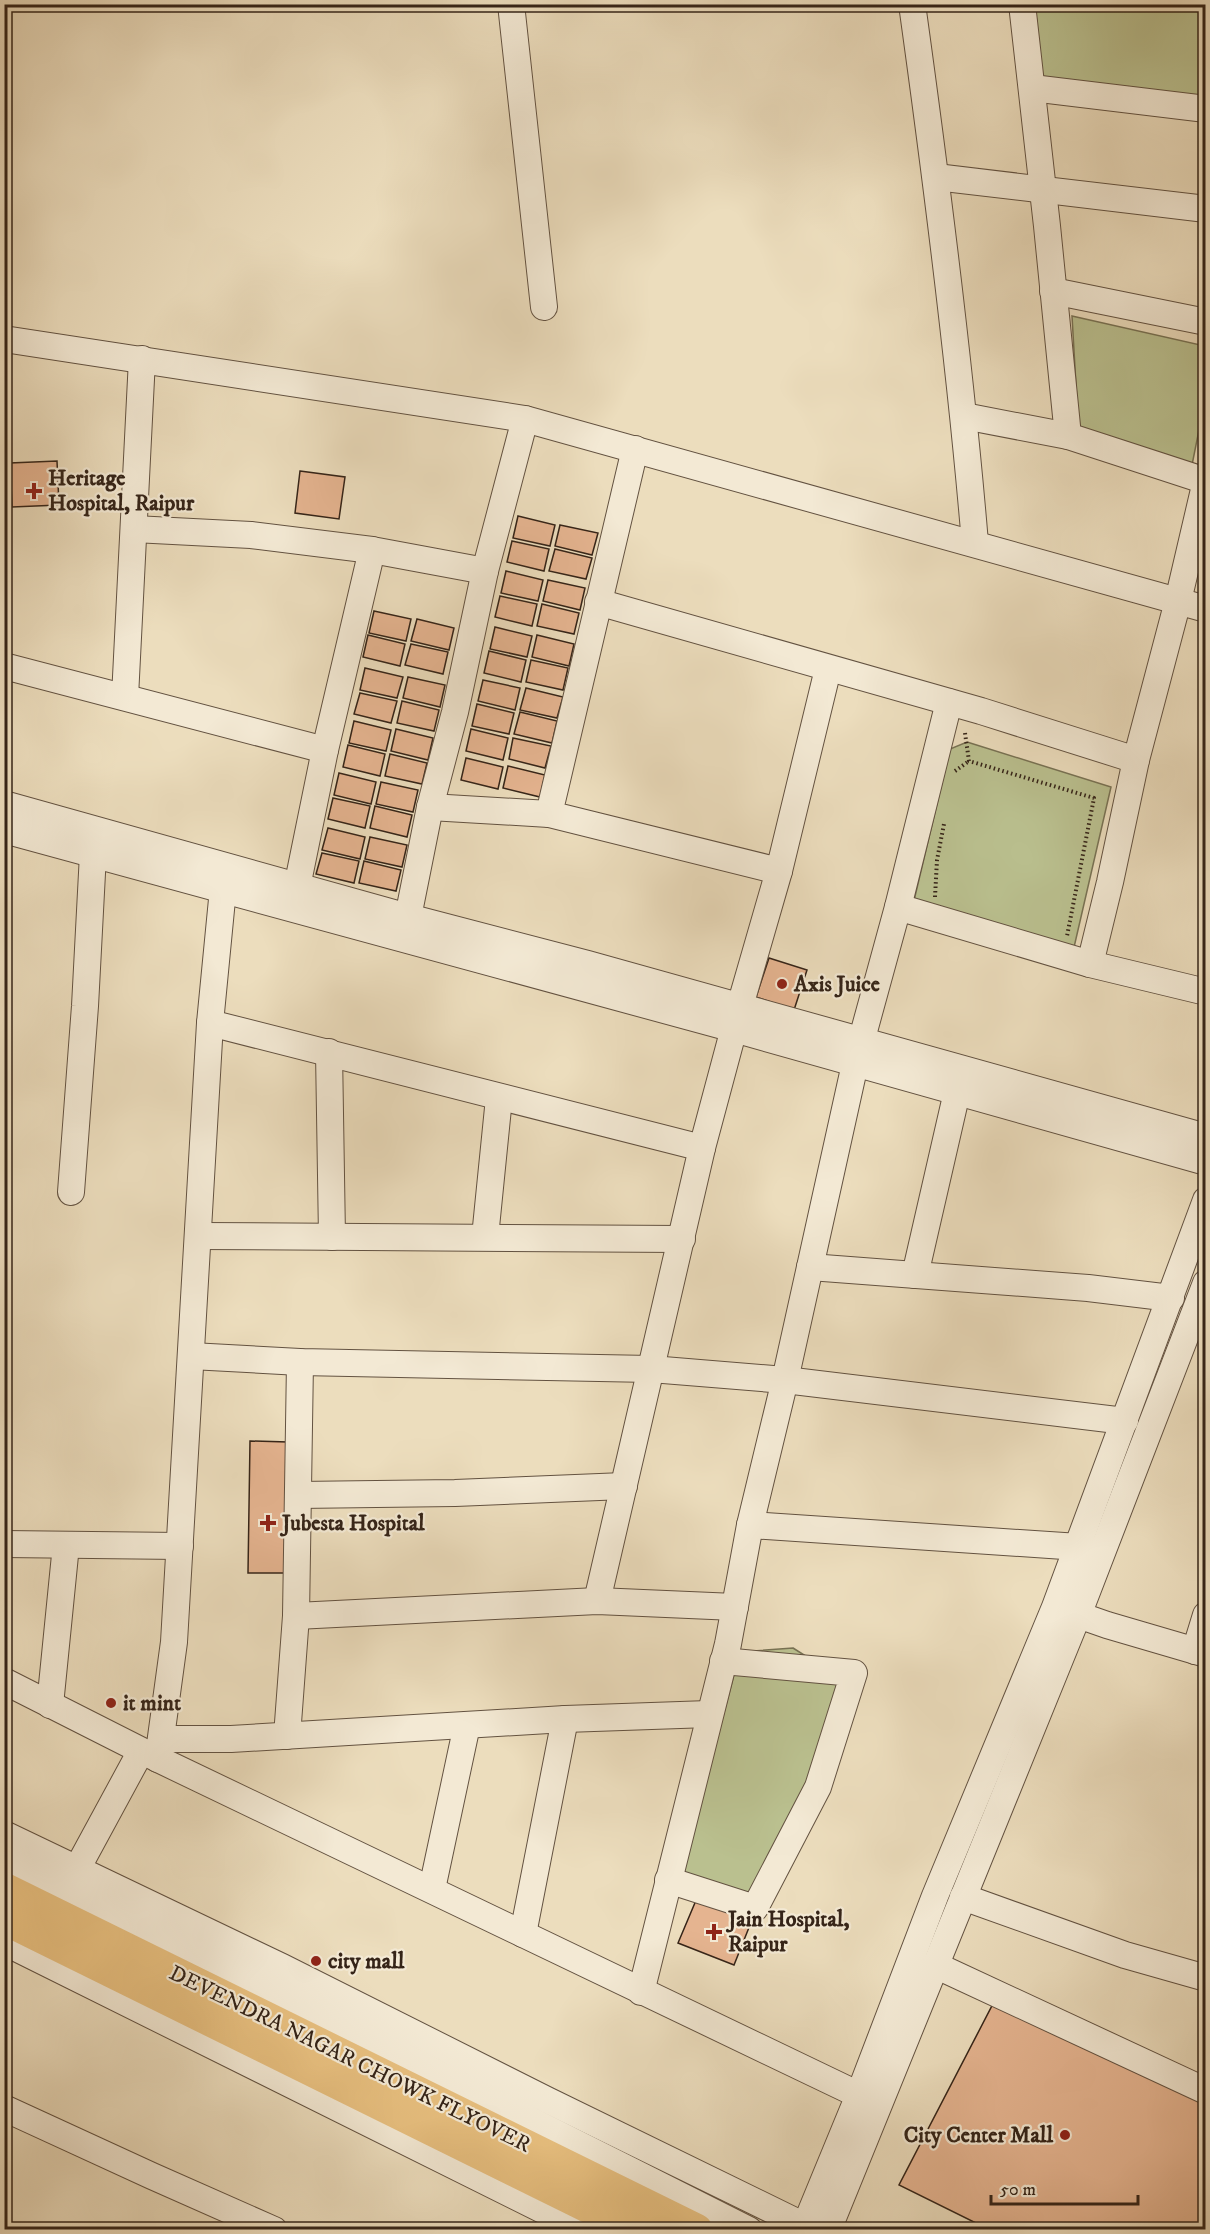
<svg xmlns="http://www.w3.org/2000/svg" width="1210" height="2234" viewBox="0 0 1210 2234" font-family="'IM FELL DW Pica',serif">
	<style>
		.green { fill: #bac08f; stroke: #787254; stroke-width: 1.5 }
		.building { fill: #e5b490; stroke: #352418; stroke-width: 1.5 }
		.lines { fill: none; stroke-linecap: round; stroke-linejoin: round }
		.minor-casing { stroke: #635241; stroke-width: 28 }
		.highway-casing { stroke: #352418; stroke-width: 35 }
		.path { stroke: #352418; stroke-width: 4; stroke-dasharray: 1.5 3; stroke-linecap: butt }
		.minor { stroke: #f3e9d4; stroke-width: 26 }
		.highway { stroke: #e6be7e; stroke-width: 33 }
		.poi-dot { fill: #8f2418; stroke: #f3e9d4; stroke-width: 2 }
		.labels { text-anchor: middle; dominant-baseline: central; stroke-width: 4.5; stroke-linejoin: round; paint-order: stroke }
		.poi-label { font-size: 22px; font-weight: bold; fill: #352418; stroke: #f3e9d4; text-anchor: start }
		.street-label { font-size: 22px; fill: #352418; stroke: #f3e9d4 }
	</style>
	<rect width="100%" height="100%" fill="#ecddbd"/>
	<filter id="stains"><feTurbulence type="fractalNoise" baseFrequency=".00333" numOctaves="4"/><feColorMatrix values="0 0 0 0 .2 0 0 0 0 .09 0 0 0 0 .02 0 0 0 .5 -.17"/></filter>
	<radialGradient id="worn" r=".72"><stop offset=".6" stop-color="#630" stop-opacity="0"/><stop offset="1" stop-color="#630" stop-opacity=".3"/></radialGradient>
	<!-- green -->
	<g class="green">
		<path d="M1035,5H1205V104L1043,82Z"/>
		<path d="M1072,316L1205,346V400L1191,470L1079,437Z"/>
		<path d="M967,742L1111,787L1072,956L912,909L950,749Z"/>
		<path d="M793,1648L831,1672L853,1700L755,1910L679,1883L740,1652Z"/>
	</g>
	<!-- building -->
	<g class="building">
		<path d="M57,461L59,505L12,507L10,463Z"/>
		<path d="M300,471L345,477L339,519L295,513Z"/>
		<path d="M518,516L555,525L550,546L513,538Z"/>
		<path d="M560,525L598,533L592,555L555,546Z"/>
		<path d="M512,541L549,549L544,571L507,562Z"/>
		<path d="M555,549L592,558L586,579L549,571Z"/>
		<path d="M506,571L543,580L538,601L501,593Z"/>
		<path d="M548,580L585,588L580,610L543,601Z"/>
		<path d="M500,596L537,604L532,626L495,617Z"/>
		<path d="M542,604L579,613L574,634L537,626Z"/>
		<path d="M374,611L411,619L406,641L369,633Z"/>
		<path d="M417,619L454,628L449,650L411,641Z"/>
		<path d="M495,627L532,636L527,657L490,649Z"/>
		<path d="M368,635L405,644L400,666L363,657Z"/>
		<path d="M537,635L574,644L569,666L532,657Z"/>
		<path d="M411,644L448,652L443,674L405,665Z"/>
		<path d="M489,651L526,660L521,682L484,673Z"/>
		<path d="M531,660L568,668L563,690L526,682Z"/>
		<path d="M365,668L403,677L397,698L360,690Z"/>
		<path d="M408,677L445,685L440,707L403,698Z"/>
		<path d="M483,680L520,688L515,710L478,701Z"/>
		<path d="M526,688L563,697L557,718L520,710Z"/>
		<path d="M360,693L397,701L391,723L354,714Z"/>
		<path d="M402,701L439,710L434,731L397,723Z"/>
		<path d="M477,704L514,713L509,734L472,726Z"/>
		<path d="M520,712L557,721L552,743L514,734Z"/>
		<path d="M354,721L391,730L386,751L349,743Z"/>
		<path d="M396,729L433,738L428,760L391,751Z"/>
		<path d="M471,729L508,738L503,760L466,751Z"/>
		<path d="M513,738L551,746L545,768L509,759Z"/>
		<path d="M348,745L385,754L380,776L343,767Z"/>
		<path d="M390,754L427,763L422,784L385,776Z"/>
		<path d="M466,758L503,767L498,789L461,780Z"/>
		<path d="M508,766L545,775L540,797L503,788Z"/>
		<path d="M339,773L376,782L371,804L334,795Z"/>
		<path d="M381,782L418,790L413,812L376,804Z"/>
		<path d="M333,798L370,806L365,828L328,819Z"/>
		<path d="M375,806L412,815L407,837L370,828Z"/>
		<path d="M328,828L365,837L360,859L322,850Z"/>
		<path d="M370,837L407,845L402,867L365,859Z"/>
		<path d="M322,853L359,861L354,883L316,874Z"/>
		<path d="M364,861L401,870L396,891L359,883Z"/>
		<path d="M769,958L807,970L794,1010L756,997Z"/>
		<path d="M250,1441L288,1442L287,1573H248Z"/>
		<path d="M697,1898L752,1920L734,1965L678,1943Z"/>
		<path d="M996,1998L1206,2086V2230H990L899,2185Z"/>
	</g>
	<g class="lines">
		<defs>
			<g id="minor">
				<path d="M511,4L544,307"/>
				<path d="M912,4C937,184 960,363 975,543"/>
				<path d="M1022,4L1047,226L1068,436L1206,481"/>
				<path d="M1032,88L1206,109"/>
				<path d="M936,177L1206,209"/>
				<path d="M1053,291L1206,322"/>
				<path d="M4,339L525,419L1206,609"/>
				<path d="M964,416L1068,436"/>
				<path d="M635,449L549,814L779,871L828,669"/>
				<path d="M134,529L251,535L372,550L485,571"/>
				<path d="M598,602L981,711L1136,760"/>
				<path d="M4,666L325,750"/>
				<path d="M125,697L142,359"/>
				<path d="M4,804L408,917L588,964L1206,1137"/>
				<path d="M430,807L549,814"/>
				<path d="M4,830L734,1029L1206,1162"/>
				<path d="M297,887L325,750L372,550"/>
				<path d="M898,907L1090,964L1206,992"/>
				<path d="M408,917L430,807L455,712L485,571L525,419"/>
				<path d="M1090,964L1110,882L1136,760L1178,601L1206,481"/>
				<path d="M210,1023L702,1148L597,1601"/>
				<path d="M329,1052L332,1237"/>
				<path d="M702,1148L740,1006L779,871"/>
				<path d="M71,1192L85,1006L93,854"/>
				<path d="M198,1236L682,1239"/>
				<path d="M485,1237L499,1098"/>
				<path d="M810,1267L1088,1288L1171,1298"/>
				<path d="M915,1275L957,1092"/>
				<path d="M191,1356L300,1362L651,1369L785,1380L1125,1421"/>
				<path d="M298,1495L455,1493L624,1486"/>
				<path d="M750,1525L1079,1547L1094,1551"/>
				<path d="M4,1544L180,1546"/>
				<path d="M1064,1610L1107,1625L1206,1654"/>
				<path d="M296,1616L597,1601L735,1607"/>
				<path d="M1195,1651L1206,1615"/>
				<path d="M4,1681L158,1759L859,2095"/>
				<path d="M50,1705L66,1545"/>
				<path d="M287,1736L296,1616L300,1362"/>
				<path d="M162,1739H231L565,1719L709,1714"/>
				<path d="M158,1759L174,1642L210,1023L223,889L222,874"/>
				<path d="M4,1834L282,1967L547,2100L813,2230"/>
				<path d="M4,1859L211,1959L749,2230"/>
				<path d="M77,1869L141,1751"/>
				<path d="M668,1880L755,1908L818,1787L854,1673L723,1661"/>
				<path d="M432,1889L467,1725"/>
				<path d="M963,1897L1125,1955L1206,1978"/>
				<path d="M523,1934L565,1719"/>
				<path d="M4,1942L583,2230"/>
				<path d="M935,1965L1206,2091"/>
				<path d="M641,1992L728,1644L750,1525L785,1380L855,1064L898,907L949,702"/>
				<path d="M4,2108L152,2176L274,2230"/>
				<path d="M805,2226L859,2095L935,1896L1055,1607L1206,1200"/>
				<path d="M828,2230L1078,1615L1206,1283"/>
			</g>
			<g id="highway">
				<path d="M4,1889L696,2230"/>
				<path d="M4,1918L636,2230"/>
			</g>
		</defs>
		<!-- minor casing -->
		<use href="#minor" class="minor-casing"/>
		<!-- highway casing -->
		<use href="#highway" class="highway-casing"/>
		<!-- path -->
		<g class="path">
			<path d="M965,733L969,761L1094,798L1067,936"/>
			<path d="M955,771L969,761"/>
			<path d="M935,897L937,860L944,824"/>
		</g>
		<!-- minor -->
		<use href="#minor" class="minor"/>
		<!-- highway -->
		<use href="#highway" class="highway"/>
	</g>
	<!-- markers -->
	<g class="poi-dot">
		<path d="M31 482h6v6h6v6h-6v6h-6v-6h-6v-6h6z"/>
		<circle cx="782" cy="984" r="6"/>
		<path d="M265 1514h6v6h6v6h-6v6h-6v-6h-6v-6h6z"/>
		<circle cx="111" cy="1703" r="6"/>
		<path d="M711 1923h6v6h6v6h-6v6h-6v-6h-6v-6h6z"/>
		<circle cx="316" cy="1961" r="6"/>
		<circle cx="1065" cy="2135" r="6"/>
	</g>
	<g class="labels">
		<!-- poi labels -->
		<g class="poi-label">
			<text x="48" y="478">Heritage<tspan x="48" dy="25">Hospital, Raipur</tspan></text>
			<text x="794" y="984">Axis Juice</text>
			<text x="282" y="1523">Jubesta Hospital</text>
			<text x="123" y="1703">it mint</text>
			<text x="728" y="1919">Jain Hospital,<tspan x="728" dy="25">Raipur</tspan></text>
			<text x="328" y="1961">city mall</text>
			<text x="1053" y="2135" text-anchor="end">City Center Mall</text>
		</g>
		<!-- street labels -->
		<g class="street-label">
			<text transform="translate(350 2059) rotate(26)">DEVENDRA NAGAR CHOWK FLYOVER</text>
		</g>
	</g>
	<!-- margin -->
	<rect width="1210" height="2234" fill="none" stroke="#ecddbd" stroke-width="24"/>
	<rect x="6" y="6" width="1198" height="2222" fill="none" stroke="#352418" stroke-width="3"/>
	<rect x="12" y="12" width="1186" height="2210" fill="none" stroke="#352418" stroke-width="1.5"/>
	<!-- scale -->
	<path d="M991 2195v9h147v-9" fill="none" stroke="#352418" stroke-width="3"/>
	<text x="1000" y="2195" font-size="18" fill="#352418" stroke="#f3e9d4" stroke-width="4.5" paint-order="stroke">50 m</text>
	<rect width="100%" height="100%" filter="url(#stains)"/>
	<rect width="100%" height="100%" fill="url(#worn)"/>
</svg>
